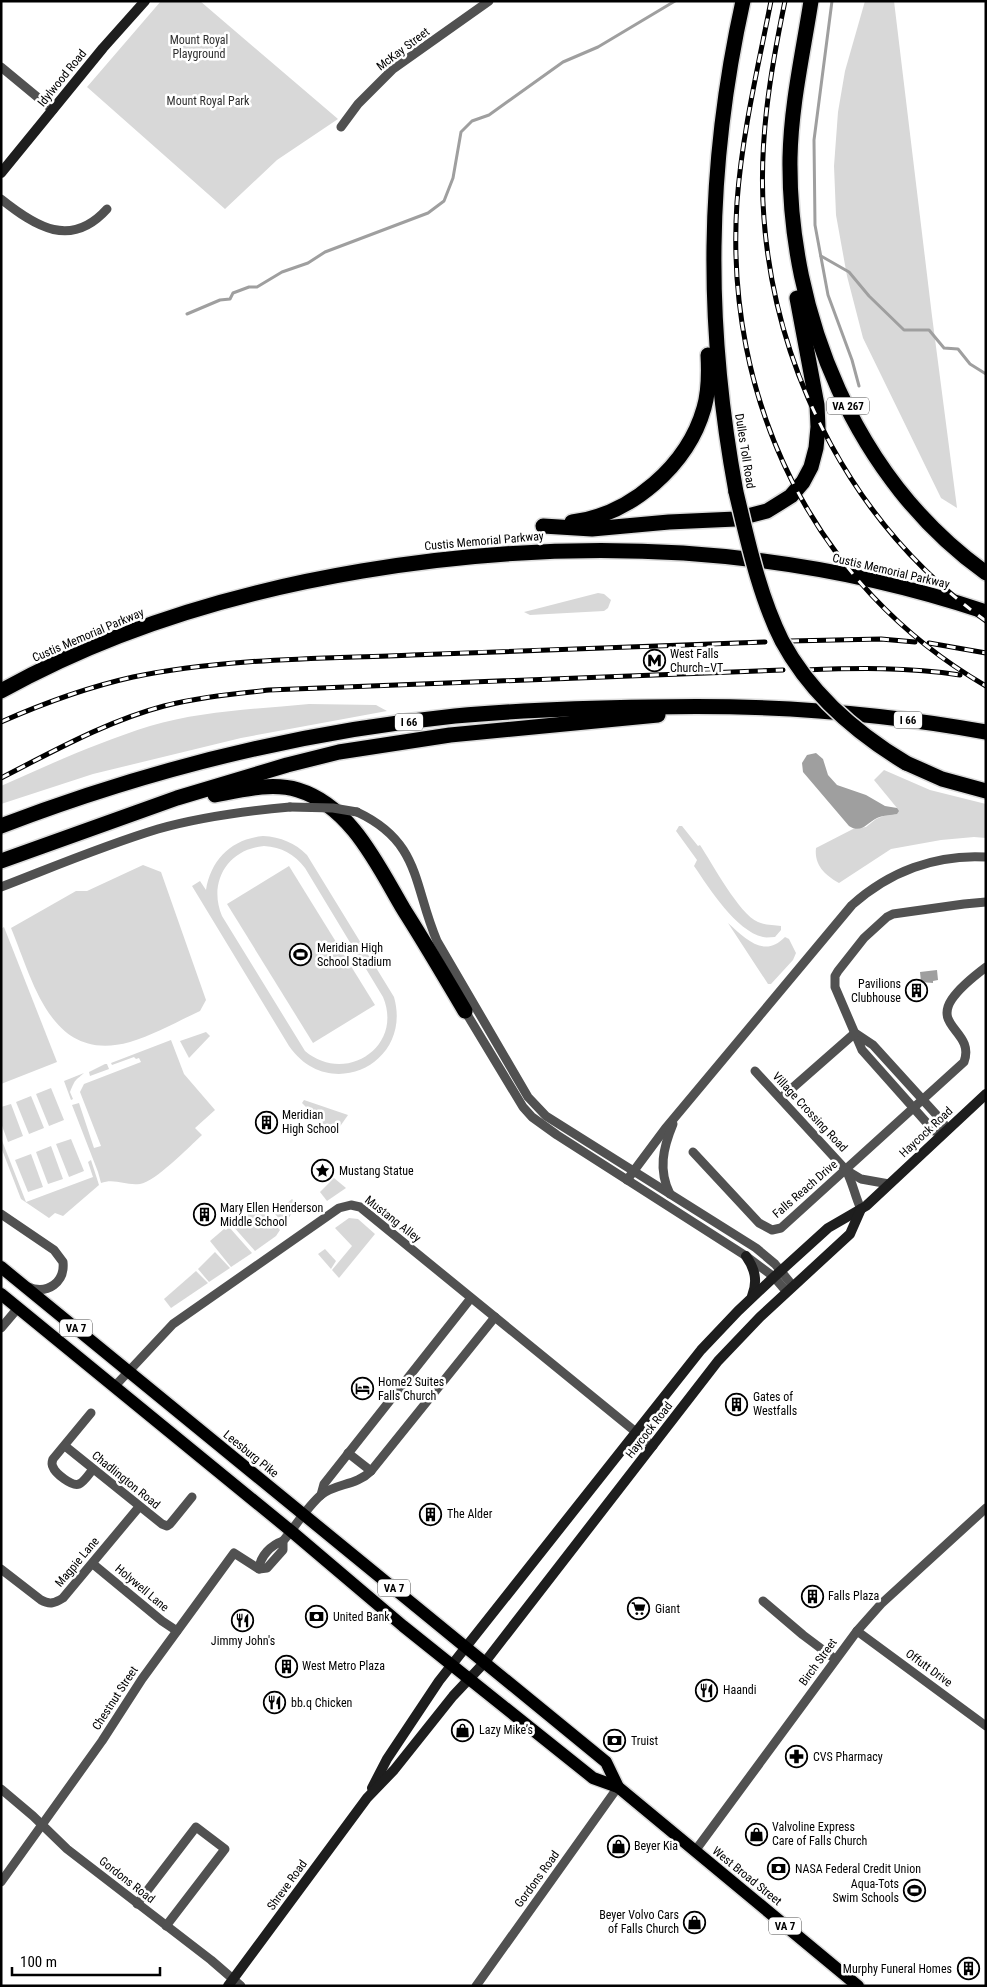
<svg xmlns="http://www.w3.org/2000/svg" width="987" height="1987" viewBox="0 0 987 1987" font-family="'Roboto Condensed',sans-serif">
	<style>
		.green { fill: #d8d8d8; fill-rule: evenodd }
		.water { fill: #9f9f9f }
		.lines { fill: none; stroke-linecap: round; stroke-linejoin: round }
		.stream { stroke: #9f9f9f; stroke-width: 3 }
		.primary-casing { stroke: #dbdbdb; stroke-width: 15 }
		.motorway-casing { stroke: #dbdbdb; stroke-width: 18 }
		.minor { stroke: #515151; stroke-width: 9 }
		.secondary { stroke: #1e1e1e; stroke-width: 10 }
		.primary { stroke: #000; stroke-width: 12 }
		.motorway { stroke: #000; stroke-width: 15 }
		.rail-casing { stroke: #000; stroke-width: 5 }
		.rail { stroke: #fff; stroke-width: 3; stroke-dasharray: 9; stroke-linecap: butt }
		.motorway-bridge-casing { stroke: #dbdbdb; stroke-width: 18; stroke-linecap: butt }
		.minor-bridge { stroke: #515151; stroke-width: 9 }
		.motorway-bridge { stroke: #000; stroke-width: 15 }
		.labels { text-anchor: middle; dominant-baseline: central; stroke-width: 5; stroke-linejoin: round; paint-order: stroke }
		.shield { fill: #fff; stroke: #4c4c4c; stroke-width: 1 }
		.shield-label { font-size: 11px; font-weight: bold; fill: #000 }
		.park-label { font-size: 12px; fill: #2f2f2f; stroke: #fff }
		.street-label { font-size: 12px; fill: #000; stroke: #fff }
		.poi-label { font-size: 12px; fill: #000; stroke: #fff; text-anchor: start }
	</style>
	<rect width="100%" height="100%" fill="#fff"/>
	<!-- green -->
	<g class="green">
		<path d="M161,1H200L338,119L277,160L225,209L87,87Z"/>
		<path d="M865,1H894L932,316L957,508L941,498L863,338L847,276L836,215L834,166L838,112L845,71Z"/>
		<path d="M598,593L604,594L611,600L608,608L604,611L530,615L524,612Z"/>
		<path d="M309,704L376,705L387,711L241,738L93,774L1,804V786C50,764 99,742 150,726C201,711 256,709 309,704Z"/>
		<path d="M884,770L930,790L986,804V838L974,837L941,840L891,849L839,883C825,875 814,865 816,848L853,829L866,827L876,819L886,815L897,808L874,780Z"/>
		<path d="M679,826H682L698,846L700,845C712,863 739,914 758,922C764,925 774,925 781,926V930L775,937C771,937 766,938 763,937C736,931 709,888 694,866L697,860L676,831Z"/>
		<path d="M263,836C281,837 295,843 307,855L394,997C413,1064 329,1104 289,1046L192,886L200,881L206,890C211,859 232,839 263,836ZM264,846C282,847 294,854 305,868L383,997C404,1047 345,1085 305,1051L222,916C208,883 227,849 264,846Z"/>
		<path d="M143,865L161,872L206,1000L200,1011C178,1021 154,1035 130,1042C51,1064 34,983 11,928L76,891H87Z"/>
		<path d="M289,866L375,1005L313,1043L227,904Z"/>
		<path d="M728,923C745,938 764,959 785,937L789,939L796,953L793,960L771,984H768Z"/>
		<path d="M4,927L57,1062L1,1084V929Z"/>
		<path d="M206,1032L210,1036L189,1058L180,1041Z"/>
		<path d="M171,1040L184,1074L215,1110L195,1128L202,1135C189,1147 155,1182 140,1184C126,1186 115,1178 101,1183L98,1172L72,1105L79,1103L94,1148L101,1146L80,1092L84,1084L141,1062L139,1058L136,1059L134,1057L112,1065L111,1063Z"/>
		<path d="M105,1064H107L109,1069L90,1076L89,1072Z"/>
		<path d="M84,1073C74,1082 76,1078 70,1092L73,1099L71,1100L64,1081Z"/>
		<path d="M51,1088L64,1120L49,1126L36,1094Z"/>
		<path d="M31,1096L44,1128L29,1134L16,1102Z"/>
		<path d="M304,1100L348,1115L334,1135L302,1103Z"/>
		<path d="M11,1104L23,1136L8,1142L1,1123V1107Z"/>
		<path d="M1,1138L26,1202L93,1177L88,1162L91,1160L99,1185L63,1216L55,1213L49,1218L21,1199L1,1147Z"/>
		<path d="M71,1139L84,1171L69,1177L56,1144Z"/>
		<path d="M51,1146L63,1179L48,1184L36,1152Z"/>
		<path d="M31,1154L43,1187L28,1192L15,1160Z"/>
		<path d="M334,1178L346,1188L327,1201L320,1192Z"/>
		<path d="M292,1199L298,1205L284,1224L275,1214Z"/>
		<path d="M256,1203L280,1230L276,1236L255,1251L232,1225Z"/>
		<path d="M349,1218L358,1219L375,1234L339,1278L332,1270L352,1246L335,1228Z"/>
		<path d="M229,1227L252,1253L231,1267L210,1241L224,1229L226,1230Z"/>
		<path d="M325,1249L336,1261L331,1269L318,1254Z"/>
		<path d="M215,1252L230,1268L209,1282L198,1269Z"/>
		<path d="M196,1271L208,1283L171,1308L164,1299Z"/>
	</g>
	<!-- water -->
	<g class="water">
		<path d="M816,753L823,759L828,775L837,785L866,795L885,806L897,808L899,811L897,814C891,815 884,815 877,818C867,823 861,834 849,826L803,772L802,763L807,755Z"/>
		<path d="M937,970L938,980L933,981V983L921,982L920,972Z"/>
	</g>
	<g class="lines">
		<!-- stream -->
		<g class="stream">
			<path d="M832,1L814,140L815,225L828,295L852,360L859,386"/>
			<path d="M821,256L849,272L869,296L904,330H929L944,348L958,349L970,364L986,374"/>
			<path d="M187,314L220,300L230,299L233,293L249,287H257L282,272L308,263L325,252L428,213L444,201L453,178L461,132L472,121L489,115L563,62L598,47L675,1"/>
		</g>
		<defs>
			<g id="primary">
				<path d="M1,1267L606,1762L618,1787"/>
				<path d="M1,1294L291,1531L403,1626L593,1778L618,1787L858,1986"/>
			</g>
			<g id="motorway">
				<path d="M811,1C803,53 791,105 790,158C788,315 856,480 986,573"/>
				<path d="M736,492C705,325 706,168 743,1"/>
				<path d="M572,522C631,515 688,465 704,408C709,391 709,373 708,355"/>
				<path d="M543,526L592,529L669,522L736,519L767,511L791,496L803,482L811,467L816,448L818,427L817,405L797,298"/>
				<path d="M1,691C112,629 237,592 362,571C572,536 783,544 986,612"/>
				<path d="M906,763L942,779L986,791"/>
				<path d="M215,795C241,790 272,782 298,790C351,806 378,866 404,910C425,943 445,977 465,1011"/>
				<path d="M1,826C147,770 299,732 455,716C520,710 585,708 650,707C763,704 875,712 986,732"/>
				<path d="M1,861L177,798L287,765L339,752L450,735L658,715"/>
			</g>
		</defs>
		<!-- primary casing -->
		<use href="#primary" class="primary-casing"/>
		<!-- motorway casing -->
		<use href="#motorway" class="motorway-casing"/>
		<!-- minor -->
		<g class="minor">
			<path d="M1,67L53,110"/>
			<path d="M341,127L358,104L393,69L489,1"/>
			<path d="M1,199C36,227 71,249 107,209"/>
			<path d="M357,812C421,842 413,885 437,941L528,1097L546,1116L756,1248L775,1264L793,1286"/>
			<path d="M1,887C53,867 105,845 158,829C201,817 245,811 290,807"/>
			<path d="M465,1011L523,1107L532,1117L557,1135L746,1256L774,1277L786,1291"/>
			<path d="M855,1033L873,1045L943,1122L946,1130L934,1131L862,1050L835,987V976L838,971L864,938L887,917L893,914L964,904L986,902"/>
			<path d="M755,1071L846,1170L861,1179L889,1184"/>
			<path d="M781,1098L855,1033"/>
			<path d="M693,1152L759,1223L772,1230L781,1228L964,1062C975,1032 933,1027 952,999C960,987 974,976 986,967"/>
			<path d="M846,1170C853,1183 855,1197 861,1209"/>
			<path d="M627,1180L665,1129L852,905C889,872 935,854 986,857"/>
			<path d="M670,1194C658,1170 663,1148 673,1124"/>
			<path d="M1,1214L54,1250L63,1262C65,1282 48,1295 28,1287"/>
			<path d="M1,1328L18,1308"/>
			<path d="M114,1387L173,1324L339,1208L351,1205L360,1207L653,1446"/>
			<path d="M91,1413L53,1459C52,1462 51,1464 53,1467C55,1473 72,1487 79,1484C84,1482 89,1474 93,1469"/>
			<path d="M65,1446L162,1524L167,1526L170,1524L192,1497"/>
			<path d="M371,1471L495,1317"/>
			<path d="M321,1495L324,1484L471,1298"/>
			<path d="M93,1564L162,1621L177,1631"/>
			<path d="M1,1569L41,1600C50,1605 55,1603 63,1598L139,1507"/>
			<path d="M259,1569C260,1556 271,1545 283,1541"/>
			<path d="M763,1601L803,1635L835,1659"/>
			<path d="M857,1631L986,1726"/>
			<path d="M1,1789L33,1816L67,1849L211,1960L241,1986"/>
			<path d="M695,1851L857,1631L881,1604L986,1508"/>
			<path d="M1,1882L102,1741L142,1679L234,1553L259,1569L267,1568L283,1550V1541C295,1527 307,1507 321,1495C336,1483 356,1486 371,1471L348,1453"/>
			<path d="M137,1904L196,1827L225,1849L166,1926"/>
			<path d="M476,1986L618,1787"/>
		</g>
		<!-- secondary -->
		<g class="secondary">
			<path d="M1,173L103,48L145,1"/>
			<path d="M746,1256C755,1269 758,1281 752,1296"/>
			<path d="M372,1788L387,1759L439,1681L701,1350L738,1311L774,1277L828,1228L866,1206L986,1094"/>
			<path d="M228,1986L367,1798L394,1770L453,1696L485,1662L718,1361L760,1317L850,1234L861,1209"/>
		</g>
		<!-- primary -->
		<use href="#primary" class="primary"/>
		<!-- motorway -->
		<use href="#motorway" class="motorway"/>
		<defs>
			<g id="rail">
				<path d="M771,1C758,67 742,134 737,202C724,399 813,586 986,686"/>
				<path d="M785,1C770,73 758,146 764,219C776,377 856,528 986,621"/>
				<path d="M790,641L881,639L915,642"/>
				<path d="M929,643L986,653"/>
				<path d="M805,670C857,668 908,667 960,675"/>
				<path d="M1,722C44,703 88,687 133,677C224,658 319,659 412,655C529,650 647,647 765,642"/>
				<path d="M1,778C54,751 107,721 164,706C199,697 234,694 269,690L783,670"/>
			</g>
		</defs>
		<!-- rail casing -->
		<use href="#rail" class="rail-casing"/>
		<!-- rail -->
		<use href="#rail" class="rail"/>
		<defs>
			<path id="motorway-bridge" d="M736,492C748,542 759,595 782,641C810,693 856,733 906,763"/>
		</defs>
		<!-- motorway-bridge casing -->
		<use href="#motorway-bridge" class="motorway-bridge-casing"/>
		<!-- minor-bridge -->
		<path class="minor-bridge" d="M290,807L333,808L357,812"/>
		<!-- motorway-bridge -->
		<use href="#motorway-bridge" class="motorway-bridge"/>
	</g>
	<!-- icons -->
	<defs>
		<symbol id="metro-ring" viewBox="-11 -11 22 22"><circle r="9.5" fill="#fff" stroke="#000" stroke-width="1.5"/><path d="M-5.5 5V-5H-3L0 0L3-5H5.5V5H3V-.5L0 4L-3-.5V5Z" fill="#000"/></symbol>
		<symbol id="stadium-ring" viewBox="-11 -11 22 22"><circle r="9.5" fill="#fff" stroke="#000" stroke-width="1.5"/><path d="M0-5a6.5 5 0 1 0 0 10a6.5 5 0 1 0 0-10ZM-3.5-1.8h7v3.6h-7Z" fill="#000"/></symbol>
		<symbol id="building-ring" viewBox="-11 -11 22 22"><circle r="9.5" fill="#fff" stroke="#000" stroke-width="1.5"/><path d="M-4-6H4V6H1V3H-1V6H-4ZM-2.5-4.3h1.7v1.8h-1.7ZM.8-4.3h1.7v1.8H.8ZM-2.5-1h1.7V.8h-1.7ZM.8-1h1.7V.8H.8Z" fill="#000"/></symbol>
		<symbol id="sight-ring" viewBox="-11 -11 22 22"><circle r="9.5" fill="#fff" stroke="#000" stroke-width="1.5"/><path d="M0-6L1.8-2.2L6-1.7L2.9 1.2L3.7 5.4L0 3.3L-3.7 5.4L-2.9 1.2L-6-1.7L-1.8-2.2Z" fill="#000"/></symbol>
		<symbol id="hotel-ring" viewBox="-11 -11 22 22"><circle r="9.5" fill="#fff" stroke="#000" stroke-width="1.5"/><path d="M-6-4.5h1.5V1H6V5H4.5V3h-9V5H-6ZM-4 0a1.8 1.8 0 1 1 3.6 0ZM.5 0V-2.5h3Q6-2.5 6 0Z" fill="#000"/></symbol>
		<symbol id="supermarket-ring" viewBox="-11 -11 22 22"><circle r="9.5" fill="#fff" stroke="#000" stroke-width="1.5"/><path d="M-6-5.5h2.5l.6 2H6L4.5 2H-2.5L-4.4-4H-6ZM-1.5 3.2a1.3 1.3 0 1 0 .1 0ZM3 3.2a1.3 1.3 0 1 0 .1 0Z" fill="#000"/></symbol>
		<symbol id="bank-ring" viewBox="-11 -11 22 22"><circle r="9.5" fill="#fff" stroke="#000" stroke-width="1.5"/><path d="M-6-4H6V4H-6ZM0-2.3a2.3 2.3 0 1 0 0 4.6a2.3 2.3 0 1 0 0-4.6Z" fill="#000"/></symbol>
		<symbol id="restaurant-ring" viewBox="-11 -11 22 22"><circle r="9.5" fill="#fff" stroke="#000" stroke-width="1.5"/><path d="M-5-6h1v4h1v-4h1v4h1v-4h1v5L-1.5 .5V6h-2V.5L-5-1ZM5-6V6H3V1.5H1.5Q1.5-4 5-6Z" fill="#000"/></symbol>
		<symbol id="shop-ring" viewBox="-11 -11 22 22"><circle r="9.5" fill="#fff" stroke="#000" stroke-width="1.5"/><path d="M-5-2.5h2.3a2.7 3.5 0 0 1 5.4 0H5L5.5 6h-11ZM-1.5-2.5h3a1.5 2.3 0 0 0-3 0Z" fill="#000"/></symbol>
		<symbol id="pharmacy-ring" viewBox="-11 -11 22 22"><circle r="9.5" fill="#fff" stroke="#000" stroke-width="1.5"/><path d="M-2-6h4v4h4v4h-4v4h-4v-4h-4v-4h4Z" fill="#000"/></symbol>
	</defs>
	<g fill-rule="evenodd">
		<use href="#metro-ring" x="642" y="648" width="25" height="25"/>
		<use href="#stadium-ring" x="288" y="942" width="25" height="25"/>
		<use href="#building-ring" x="904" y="978" width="25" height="25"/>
		<use href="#building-ring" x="254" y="1110" width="25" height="25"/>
		<use href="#sight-ring" x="310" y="1158" width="25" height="25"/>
		<use href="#building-ring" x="192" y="1202" width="25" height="25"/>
		<use href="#hotel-ring" x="350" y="1376" width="25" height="25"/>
		<use href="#building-ring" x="724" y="1392" width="25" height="25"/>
		<use href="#building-ring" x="418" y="1502" width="25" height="25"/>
		<use href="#building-ring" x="800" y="1584" width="25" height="25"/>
		<use href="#supermarket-ring" x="626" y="1596" width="25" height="25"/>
		<use href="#bank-ring" x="304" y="1604" width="25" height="25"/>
		<use href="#restaurant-ring" x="230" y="1608" width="25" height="25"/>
		<use href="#building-ring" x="274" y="1654" width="25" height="25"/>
		<use href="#restaurant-ring" x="694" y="1678" width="25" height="25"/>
		<use href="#restaurant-ring" x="262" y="1690" width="25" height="25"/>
		<use href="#shop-ring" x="450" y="1718" width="25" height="25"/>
		<use href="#bank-ring" x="602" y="1728" width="25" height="25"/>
		<use href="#pharmacy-ring" x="784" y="1744" width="25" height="25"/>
		<use href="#shop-ring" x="744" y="1822" width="25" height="25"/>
		<use href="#shop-ring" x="606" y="1834" width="25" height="25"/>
		<use href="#bank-ring" x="766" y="1856" width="25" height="25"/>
		<use href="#stadium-ring" x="902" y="1878" width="25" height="25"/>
		<use href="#shop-ring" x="682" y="1910" width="25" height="25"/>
		<use href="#building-ring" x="956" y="1956" width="25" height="25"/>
	</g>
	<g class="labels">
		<!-- shield labels -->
		<g class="shield">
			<rect x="827" y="397.5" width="42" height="17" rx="4"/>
			<rect x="894" y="711.5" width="28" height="17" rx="4"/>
			<rect x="395" y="713.5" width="28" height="17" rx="4"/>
			<rect x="60" y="1319.5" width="32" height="17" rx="4"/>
			<rect x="378" y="1579.5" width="32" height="17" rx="4"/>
			<rect x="769" y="1917.5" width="32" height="17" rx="4"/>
		</g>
		<g class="shield-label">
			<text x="848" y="406">VA 267</text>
			<text x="908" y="720">I 66</text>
			<text x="409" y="722">I 66</text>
			<text x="76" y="1328">VA 7</text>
			<text x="394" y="1588">VA 7</text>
			<text x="785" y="1926">VA 7</text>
		</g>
		<!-- park labels -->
		<g class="park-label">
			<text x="199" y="40">Mount Royal<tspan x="199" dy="14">Playground</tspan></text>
			<text x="208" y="101">Mount Royal Park</text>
		</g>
		<!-- street labels -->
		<g class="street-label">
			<text transform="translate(403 49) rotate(-37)">McKay Street</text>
			<text transform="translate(62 78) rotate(-51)">Idylwood Road</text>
			<text transform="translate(745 451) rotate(81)">Dulles Toll Road</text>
			<text transform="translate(484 541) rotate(-5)">Custis Memorial Parkway</text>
			<text transform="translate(891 571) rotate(13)">Custis Memorial Parkway</text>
			<text transform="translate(88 635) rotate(-23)">Custis Memorial Parkway</text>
			<text transform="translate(810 1112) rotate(47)">Village Crossing Road</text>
			<text transform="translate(926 1132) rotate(-43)">Haycock Road</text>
			<text transform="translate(805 1189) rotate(-41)">Falls Reach Drive</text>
			<text transform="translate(393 1219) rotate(38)">Mustang Alley</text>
			<text transform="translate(649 1430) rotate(-52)">Haycock Road</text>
			<text transform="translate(251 1454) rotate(39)">Leesburg Pike</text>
			<text transform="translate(126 1480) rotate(39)">Chadlington Road</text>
			<text transform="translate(77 1562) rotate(-50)">Magpie Lane</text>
			<text transform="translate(142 1588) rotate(40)">Holywell Lane</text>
			<text transform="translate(818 1662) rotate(-54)">Birch Street</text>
			<text transform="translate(929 1668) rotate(36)">Offutt Drive</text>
			<text transform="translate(115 1698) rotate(-57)">Chestnut Street</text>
			<text transform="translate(747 1876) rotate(39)">West Broad Street</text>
			<text transform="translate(537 1879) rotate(-54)">Gordons Road</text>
			<text transform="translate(127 1880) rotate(38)">Gordons Road</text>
			<text transform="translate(287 1885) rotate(-54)">Shreve Road</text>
		</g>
		<!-- poi labels -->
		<g class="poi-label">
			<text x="670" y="654">West Falls<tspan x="670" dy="14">Church–VT</tspan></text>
			<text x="317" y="948">Meridian High<tspan x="317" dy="14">School Stadium</tspan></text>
			<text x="901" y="984" text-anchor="end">Pavilions<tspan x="901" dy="14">Clubhouse</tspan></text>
			<text x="282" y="1115">Meridian<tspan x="282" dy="14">High School</tspan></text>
			<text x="339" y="1171">Mustang Statue</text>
			<text x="220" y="1208">Mary Ellen Henderson<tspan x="220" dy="14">Middle School</tspan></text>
			<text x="378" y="1382">Home2 Suites<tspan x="378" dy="14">Falls Church</tspan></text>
			<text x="753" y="1397">Gates of<tspan x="753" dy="14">Westfalls</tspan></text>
			<text x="447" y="1514">The Alder</text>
			<text x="828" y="1596">Falls Plaza</text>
			<text x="655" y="1609">Giant</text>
			<text x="333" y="1617">United Bank</text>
			<text x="243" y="1641" text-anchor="middle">Jimmy John's</text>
			<text x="302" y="1666">West Metro Plaza</text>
			<text x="723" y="1690">Haandi</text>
			<text x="291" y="1703">bb.q Chicken</text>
			<text x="479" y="1730">Lazy Mike’s</text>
			<text x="631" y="1741">Truist</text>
			<text x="813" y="1757">CVS Pharmacy</text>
			<text x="772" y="1827">Valvoline Express<tspan x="772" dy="14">Care of Falls Church</tspan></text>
			<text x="634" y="1846">Beyer Kia</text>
			<text x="795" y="1869">NASA Federal Credit Union</text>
			<text x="899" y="1884" text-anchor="end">Aqua-Tots<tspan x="899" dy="14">Swim Schools</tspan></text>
			<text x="679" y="1915" text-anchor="end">Beyer Volvo Cars<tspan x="679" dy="14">of Falls Church</tspan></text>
			<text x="952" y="1969" text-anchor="end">Murphy Funeral Homes</text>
		</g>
	</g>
	<!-- border -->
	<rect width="987" height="1987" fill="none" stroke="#000000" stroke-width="5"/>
	<!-- scale -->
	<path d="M12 1967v8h148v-8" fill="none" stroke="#000000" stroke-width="2.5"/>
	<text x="20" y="1967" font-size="15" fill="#000000" stroke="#ffffff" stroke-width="4" paint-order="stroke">100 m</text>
</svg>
